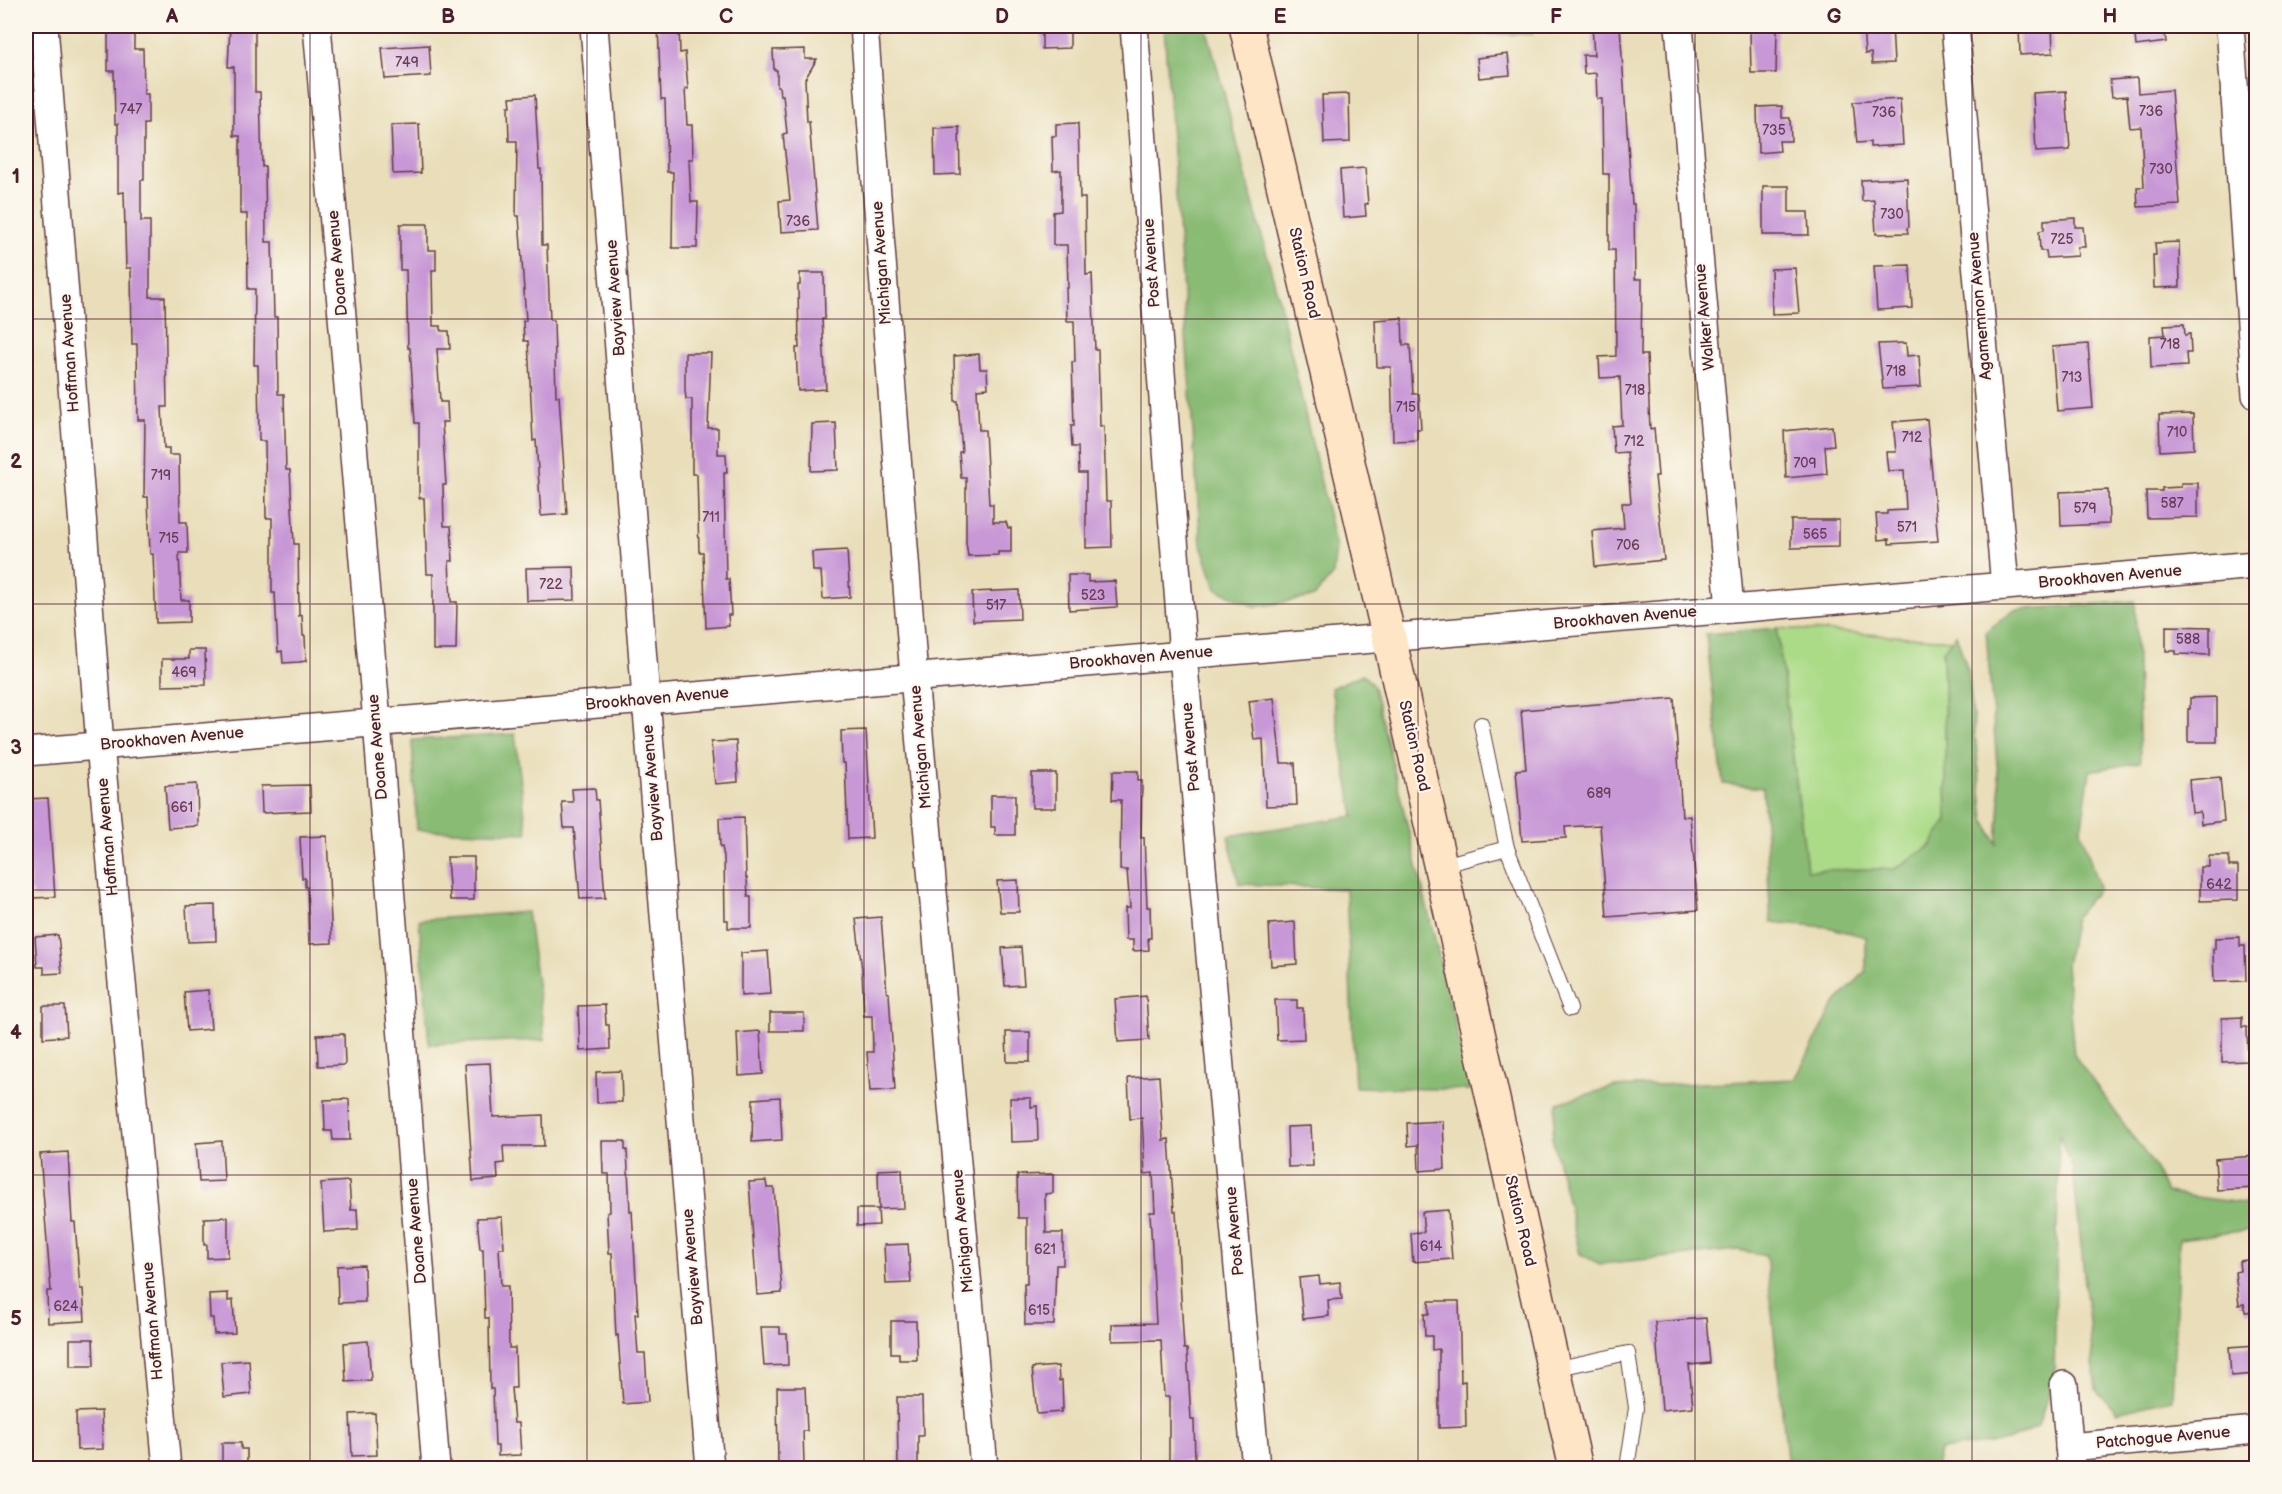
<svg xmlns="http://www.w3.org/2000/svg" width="2282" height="1494" viewBox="0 0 2282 1494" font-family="'Balsamiq Sans',sans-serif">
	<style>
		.green { fill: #acdb88; stroke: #7b7d5a; stroke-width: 1.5 }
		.forest { fill: #89bb74; stroke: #6a6d50; stroke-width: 1.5 }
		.building { fill: #c797d6 }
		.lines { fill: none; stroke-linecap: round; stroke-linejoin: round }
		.service-casing { stroke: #623c40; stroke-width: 16 }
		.minor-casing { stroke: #623c40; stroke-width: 30 }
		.secondary-casing { stroke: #623c40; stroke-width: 36 }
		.service { stroke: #fff; stroke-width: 14 }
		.minor { stroke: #fff; stroke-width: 27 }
		.secondary { stroke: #fee5c5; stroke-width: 33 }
		.grid { fill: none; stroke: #4a1f2b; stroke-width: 1.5; stroke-opacity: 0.55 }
		.labels { text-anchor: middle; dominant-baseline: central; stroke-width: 4.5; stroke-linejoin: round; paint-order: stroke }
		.number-label { font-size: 14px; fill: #693d56 }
		.street-label { font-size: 16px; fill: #4a1f2b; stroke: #fbf7ec }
		.neatline { fill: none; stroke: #4a1f2b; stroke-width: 2 }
		.grid-label { font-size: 20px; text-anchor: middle; font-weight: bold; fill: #4a1f2b }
	</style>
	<rect width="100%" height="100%" fill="#fbf7ec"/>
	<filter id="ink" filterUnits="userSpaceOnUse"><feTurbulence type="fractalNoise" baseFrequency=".0167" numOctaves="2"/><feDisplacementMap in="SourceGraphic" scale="12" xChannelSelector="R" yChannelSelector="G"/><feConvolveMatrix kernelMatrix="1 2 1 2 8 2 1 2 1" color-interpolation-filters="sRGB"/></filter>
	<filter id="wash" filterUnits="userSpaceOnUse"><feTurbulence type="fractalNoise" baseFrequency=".008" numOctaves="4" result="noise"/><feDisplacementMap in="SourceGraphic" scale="24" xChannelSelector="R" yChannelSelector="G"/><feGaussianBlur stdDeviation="1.35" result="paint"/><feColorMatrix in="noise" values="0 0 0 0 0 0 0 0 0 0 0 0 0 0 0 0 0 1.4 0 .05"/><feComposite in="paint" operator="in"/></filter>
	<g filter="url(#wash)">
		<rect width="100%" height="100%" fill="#e9deb9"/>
		<!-- green -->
		<path class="green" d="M1777,628L1952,640L1943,651L1947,820L1932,845L1895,869L1807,870Z"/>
		<!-- forest -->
		<g class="forest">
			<path d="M1164,26H1206L1280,304L1336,548L1333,574L1314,597L1256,607L1216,589L1201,545Z"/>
			<path d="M1450,26H1529L1533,34L1460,35Z"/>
			<path d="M2135,601L2140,762L2090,771L2081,831L2099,888L2075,917L2066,965L2074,1055L2155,1167L2166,1193L2256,1205V1229L2179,1239L2172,1399L2117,1412L2096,1390L2073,1168L2059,1134L2054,1376L2038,1426L2008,1441L1939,1450L1935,1468H1788L1766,1255L1738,1250L1600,1264L1580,1254L1552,1138L1557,1103L1613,1087L1795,1079L1836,1002L1866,971V937L1828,927L1771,922L1763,788L1723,784L1706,634L1777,628L1807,870L1895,869L1932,845L1947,820L1943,651L1956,634L1968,671L1984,819L1997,844L2000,800L1986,631L2015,610Z"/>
			<path d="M1363,674L1374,687L1471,1090L1355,1087L1346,889L1239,884L1228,836L1354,816L1331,688Z"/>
			<path d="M515,734L527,833L417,830L412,740Z"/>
			<path d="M527,912L545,1040L429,1044L419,920Z"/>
		</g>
		<g id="blocks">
			<!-- building -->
			<g class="building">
				<path d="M108,26H134V49H143L144,94H148V124H144V180H141V221H150V297H165L167,407H162L164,448H169V455H179L180,522H187L188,553H179L181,600H189V622L156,623L153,554H150L148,497H144L145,420H138L137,344H132L131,268H126L124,192L118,193V124H115L114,71H108Z"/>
				<path d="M230,26H255V92H260L262,167L265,166L266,242H272L274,317H277L278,394H284L286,470H290L294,544H298L299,616L302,615L303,636H305L306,661L299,662L283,663L282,651L278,652L275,593H272V518H266L265,441H259L258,365H254L255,289H248L247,214H240V136H234V67H228Z"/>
				<path d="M658,26H679L680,53L685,52L688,89H685L687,125H692L693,159H689L691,202H698L697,248H672L673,172H667L665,99H661Z"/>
				<path d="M1042,26H1070V48L1042,49Z"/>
				<path d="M1592,26H1620L1632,204H1634L1635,279H1642L1641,355H1647L1650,429L1654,428L1658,476H1655L1664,560L1595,567L1592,531L1624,528L1622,503H1631L1627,452L1614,453L1612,426L1622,425L1620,377L1600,378L1599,357L1616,356L1615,250H1609V174H1603L1602,99H1597L1596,73L1584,74L1583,55H1594Z"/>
				<path d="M1863,26H1892L1894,63L1872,64L1871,53L1865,54Z"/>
				<path d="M2019,26H2052L2053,53L2020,55Z"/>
				<path d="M2134,26H2164L2166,42L2136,46Z"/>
				<path d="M1777,29L1776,73H1751L1750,30Z"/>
				<path d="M429,45L431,76L385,79L382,48Z"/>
				<path d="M805,49V59H817L805,79L807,122L809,121L818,230L781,232L779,201L790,200L783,134L787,133L783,95H780L779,86H777V70H774L773,50Z"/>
				<path d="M1508,54L1510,75L1479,78L1477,58Z"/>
				<path d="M2137,78L2138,93L2171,90L2180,205L2138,207L2137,187H2144L2141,127L2130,128L2127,96L2112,97L2110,80Z"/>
				<path d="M2066,91L2070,150L2036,152L2033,93Z"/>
				<path d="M1349,94L1350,142L1324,143L1322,95Z"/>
				<path d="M535,95L539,169H541L542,245H547L550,320H554L556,396H559L567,514L541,516L536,440L533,441L528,341H524L523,321H526L519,216H516L517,141H509L508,106H511L510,97Z"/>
				<path d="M1900,99L1903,145L1870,147V142L1857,143L1853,102Z"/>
				<path d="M1782,106V118H1790L1791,141H1779L1780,151L1758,153L1757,107Z"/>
				<path d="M1078,123L1080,198H1085L1086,275L1092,274L1095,350H1098L1100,426H1104L1106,501H1111L1112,547L1086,548V473H1079L1078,447H1072L1071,426H1074L1072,362H1075L1074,321H1067L1066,288H1068L1067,245H1053V212L1061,211V170L1053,171L1052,136H1056V124Z"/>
				<path d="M419,124L421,173L393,174L391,125Z"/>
				<path d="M959,127L960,174L935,175L934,128Z"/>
				<path d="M1365,168L1368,204H1365L1366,216L1343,218L1340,170Z"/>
				<path d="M1907,178L1909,227L1907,228L1908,233L1876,234L1874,200L1862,201L1861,180Z"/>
				<path d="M1763,186H1789V212H1808L1809,235H1763Z"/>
				<path d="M2075,218V227H2083L2085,247H2077L2078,256L2047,258L2046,251H2040L2039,231L2044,230V220Z"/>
				<path d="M400,224H428V250H436V270H432L433,326H441V331H449L450,349H437L440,402H447L448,422H442L446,485H443L444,526H451L453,561H449L451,602H457L456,650H433V574H427L424,498H419V423H415L410,348H408L406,270H400Z"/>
				<path d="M2179,242L2180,287L2154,288L2153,255H2156L2155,243Z"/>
				<path d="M1910,265L1912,308L1877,310L1874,266Z"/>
				<path d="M1795,268L1799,313L1772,314L1771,269Z"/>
				<path d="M800,273H824L825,319H822L826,389L798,391L796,348H799L798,285H800Z"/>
				<path d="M1402,318L1403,345H1410L1413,394H1419L1421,429H1417V440L1393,441L1391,367H1377L1375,320Z"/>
				<path d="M2184,324L2185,335L2190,334L2191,353H2186L2187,366L2151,368L2150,336L2165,335L2164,325Z"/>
				<path d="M1906,343L1907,356L1919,355L1921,387L1883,389L1878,344Z"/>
				<path d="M2088,344L2093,408L2057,411L2052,347Z"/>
				<path d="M685,353H711L708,428H718V454H726L727,473H724L726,579H729L731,615H728L729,626L706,628L703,552H699L697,474H692V399H686L685,390Z"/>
				<path d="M979,354L980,369H987L988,388L977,389L979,430H985L989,504H993V522H1006L1008,528H1011V552H998V555L968,556L966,542V478H961L959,452H962L958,401H955L954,356Z"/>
				<path d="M2193,414L2194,449L2160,451L2159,415Z"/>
				<path d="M1927,419L1938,541L1889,544V539L1878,540L1876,514H1887V511L1906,510L1904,470L1888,471L1886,452H1896L1893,422Z"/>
				<path d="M836,423L838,470L811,471L812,424Z"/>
				<path d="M1832,426L1834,445L1825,446L1827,474L1786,478L1784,431Z"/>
				<path d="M2181,483H2198V517L2147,518L2146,491H2162V488L2181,487Z"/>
				<path d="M2108,490L2109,524L2061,526L2060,492Z"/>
				<path d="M1791,520H1839V547L1791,548Z"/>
				<path d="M847,550L850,597L823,599L821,571H813L812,552Z"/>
				<path d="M574,567L575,600L527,601L526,568Z"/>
				<path d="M1068,575H1088V582L1115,581L1117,607L1069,610Z"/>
				<path d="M1019,590L1020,619L973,621L972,592Z"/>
				<path d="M2166,626L2210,627V655L2176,654V651H2166Z"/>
				<path d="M189,650H205L206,685L162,686V659H189Z"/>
				<path d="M2217,697V742H2188V709H2190V698Z"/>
				<path d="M1274,698L1281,763H1295L1297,805L1266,806L1263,739L1254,740L1249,701Z"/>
				<path d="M1674,698L1682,817L1690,816L1698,910L1607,917L1600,825L1565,827L1566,838L1522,841L1516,770L1526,769L1521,710Z"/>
				<path d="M866,730L872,838L848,839L845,763H842L841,731Z"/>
				<path d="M736,741L738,782L715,784L711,742Z"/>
				<path d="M1113,771H1138V780H1142L1141,838L1144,837L1147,907H1150L1151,938H1148L1149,950L1133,951V940H1126L1125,908H1130L1127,870H1120L1121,800H1112Z"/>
				<rect x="1032" y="773" width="24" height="35"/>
				<path d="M2220,777L2224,821L2201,824L2200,812L2192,813L2189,780Z"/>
				<path d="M197,784L198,826L168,828L165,786Z"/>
				<path d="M310,785L311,811L262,813L261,786Z"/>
				<path d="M595,788L596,800H598L605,898L580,899L574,828H564L562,802H573L572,789Z"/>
				<path d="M991,795H1015V835H995V827H991Z"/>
				<path d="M48,798L55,897L33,898L32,891H30L26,799Z"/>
				<path d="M744,817L746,878H747L748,897H751V928H728V920H725L724,857L722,847H720L719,818Z"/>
				<path d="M327,836L332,943L309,944L307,887H305V878H302L300,837Z"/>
				<path d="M2209,856H2229V866H2238V900L2200,901V867H2209Z"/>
				<path d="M447,857H474V900H450Z"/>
				<path d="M1018,880L1019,912H1000L997,881Z"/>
				<path d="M215,905L216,941L188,942L186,906Z"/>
				<path d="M881,917L887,993H889L895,1090L870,1091L867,1052H873L872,1016H864L862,970L856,919Z"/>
				<path d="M1295,922L1297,964L1271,966L1269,924Z"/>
				<path d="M58,935L62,973L44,974V967H37L35,937Z"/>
				<path d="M2240,937V946H2245L2246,981L2214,982L2213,949H2215V938Z"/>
				<path d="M1021,947L1024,985L1005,986L1002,948Z"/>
				<path d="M768,951L771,994L741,996V953Z"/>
				<path d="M208,990L211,1029L187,1031L184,992Z"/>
				<path d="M1146,996L1149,1040L1118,1042L1115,999Z"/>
				<path d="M1275,1000H1297V1008H1303L1304,1039L1277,1040Z"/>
				<path d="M605,1005L606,1025H609L610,1049L580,1051L578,1006Z"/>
				<path d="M43,1006H65L67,1036L43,1038Z"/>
				<rect x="770" y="1013" width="34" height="18"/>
				<path d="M2242,1017V1027H2247L2248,1061L2222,1062V1018Z"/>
				<path d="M760,1031L763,1074L739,1076L737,1033Z"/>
				<path d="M1006,1032H1030V1062H1007Z"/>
				<path d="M344,1034L345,1065L318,1066L317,1035Z"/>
				<path d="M490,1063L493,1117L543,1115L544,1146H503L504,1163L497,1164L498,1179L473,1181L465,1064Z"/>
				<path d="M621,1071L622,1102L597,1103L596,1072Z"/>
				<path d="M1159,1076L1163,1140L1169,1139L1174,1211H1176L1184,1349H1187L1191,1420H1194L1195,1461H1169V1397H1164L1161,1340L1112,1341V1324L1156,1323L1150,1212H1155L1153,1173L1145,1174L1142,1118L1130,1119L1128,1078Z"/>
				<path d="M780,1097L782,1140L752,1142L753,1099Z"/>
				<path d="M1010,1098H1031V1107L1037,1106L1038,1141L1011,1142Z"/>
				<path d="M349,1099L350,1140H333L332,1131H325L324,1100Z"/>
				<path d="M1443,1121L1445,1169L1419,1171L1418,1145L1408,1146L1407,1123Z"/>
				<path d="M1311,1126L1313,1166L1288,1167L1287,1127Z"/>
				<path d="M222,1141L224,1181L199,1182L196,1143Z"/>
				<path d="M602,1141H625V1150H627L630,1211H632L638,1314H635L638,1353H645L648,1402L623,1404L618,1335L616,1336L612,1253H609L607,1213L610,1212L609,1174H603Z"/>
				<path d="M68,1152L72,1222H75L80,1289H83L85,1321L48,1323L47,1291H51L40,1154Z"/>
				<path d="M2256,1156V1188L2217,1190L2215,1159Z"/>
				<path d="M902,1169L904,1208L879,1209L878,1170Z"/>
				<path d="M1053,1174V1193L1045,1194L1046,1233H1063V1265H1056L1054,1325H1025L1024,1284H1027V1218H1018L1017,1175Z"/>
				<path d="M349,1181L351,1210L357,1209L358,1230L324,1232L321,1183Z"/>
				<path d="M766,1181L767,1188H774L782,1293L757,1295L749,1182Z"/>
				<path d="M857,1209H878L879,1225L857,1226Z"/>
				<path d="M1448,1210L1452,1259L1413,1262L1411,1233L1424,1232L1422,1212Z"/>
				<path d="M228,1217V1257L207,1258V1245H204V1218Z"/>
				<path d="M502,1217L504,1248H499L501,1286H508L509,1348H515L516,1388H511L514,1423H519L521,1455L498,1456V1446H495L493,1389H490L489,1318H485L483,1249H480L477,1218Z"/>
				<path d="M908,1244L911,1283L886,1284L884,1245Z"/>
				<path d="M2256,1259V1311L2245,1312L2244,1304L2239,1305L2235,1272L2240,1271L2239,1261Z"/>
				<path d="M364,1265L365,1302L338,1303L337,1266Z"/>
				<path d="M1319,1276L1320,1284L1340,1282L1342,1299L1328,1300L1329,1316L1303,1319L1299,1278Z"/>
				<path d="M228,1293V1301L233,1300L235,1333L214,1334L213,1318H210L209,1294Z"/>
				<path d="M1429,1301H1459L1461,1382L1465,1381L1466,1427L1439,1428V1349L1432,1350V1336H1425L1424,1314H1429Z"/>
				<path d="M1706,1318L1710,1363L1689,1365L1693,1407L1662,1410L1655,1322Z"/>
				<path d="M891,1321H916L917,1360H899V1353H891Z"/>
				<path d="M761,1327H780V1334H787L788,1365L764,1366Z"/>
				<path d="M70,1339H93L94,1366H70Z"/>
				<path d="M368,1341L371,1380L346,1382L344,1343Z"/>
				<path d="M2256,1345V1374L2231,1376L2229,1347Z"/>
				<path d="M249,1360L251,1394L224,1397L221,1362Z"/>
				<path d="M1058,1366L1059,1381L1062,1380L1063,1409H1061V1412L1037,1414L1032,1368Z"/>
				<path d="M777,1387H805L807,1431H803L804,1464H798V1468H778Z"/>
				<path d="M897,1397H922L923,1436H918V1468H898Z"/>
				<path d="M101,1411L103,1449L77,1450L76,1412Z"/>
				<path d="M375,1413L377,1455L352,1456L350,1414Z"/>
				<path d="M222,1443H241V1449H247V1468H222Z"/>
			</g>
		</g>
	</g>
	<g filter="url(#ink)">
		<use href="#blocks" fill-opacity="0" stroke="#623c40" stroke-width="1.5"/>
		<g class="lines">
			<defs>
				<g id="service">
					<path d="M1507,848L1570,1009"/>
					<path d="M1440,866L1507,848L1481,724"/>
					<path d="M1554,1369L1628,1353L1636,1408L1627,1468"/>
				</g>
				<g id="minor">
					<path d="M44,26L100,745L167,1468"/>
					<path d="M317,26L377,722L436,1468"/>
					<path d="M594,26L646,699L710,1468"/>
					<path d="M864,26L914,677L984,1468"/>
					<path d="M1134,26L1183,655L1256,1468"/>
					<path d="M1679,26L1730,609"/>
					<path d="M1955,26L2005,586"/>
					<path d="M2230,26L2256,395"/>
					<path d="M26,752L2256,565"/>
					<path d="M2064,1385L2071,1468"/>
					<path d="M2069,1447L2256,1430"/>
				</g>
				<path id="secondary" d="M1246,26L1393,655L1576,1468"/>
			</defs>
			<!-- service casing -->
			<use href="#service" class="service-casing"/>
			<!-- minor casing -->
			<use href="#minor" class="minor-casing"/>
			<!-- secondary casing -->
			<use href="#secondary" class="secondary-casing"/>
			<!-- service -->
			<use href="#service" class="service"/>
			<!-- minor -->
			<use href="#minor" class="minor"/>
			<!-- secondary -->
			<use href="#secondary" class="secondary"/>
		</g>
	</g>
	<!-- grid -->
	<path class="grid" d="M310,26V1468M587,26V1468M864,26V1468M1141,26V1468M1418,26V1468M1695,26V1468M1972,26V1468M26,319H2256M26,604H2256M26,890H2256M26,1175H2256"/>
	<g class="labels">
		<!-- number labels -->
		<g class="number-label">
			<text x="407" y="62">749</text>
			<text x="131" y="109">747</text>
			<text x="2151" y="111">736</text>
			<text x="1884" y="112">736</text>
			<text x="1774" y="130">735</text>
			<text x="2161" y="169">730</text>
			<text x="1892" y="214">730</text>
			<text x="798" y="221">736</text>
			<text x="2062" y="239">725</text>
			<text x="2170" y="344">718</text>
			<text x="1896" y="371">718</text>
			<text x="2072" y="377">713</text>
			<text x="1635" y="390">718</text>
			<text x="1406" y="407">715</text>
			<text x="2177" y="432">710</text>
			<text x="1912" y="437">712</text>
			<text x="1634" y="441">712</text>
			<text x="1805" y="463">709</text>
			<text x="161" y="475">719</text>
			<text x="2172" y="503">587</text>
			<text x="2085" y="508">579</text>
			<text x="711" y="517">711</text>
			<text x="1907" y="527">571</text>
			<text x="1815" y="534">565</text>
			<text x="169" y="538">715</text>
			<text x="1628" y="545">706</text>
			<text x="551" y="584">722</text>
			<text x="1093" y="595">523</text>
			<text x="996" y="605">517</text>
			<text x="2188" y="639">588</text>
			<text x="184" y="672">469</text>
			<text x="1599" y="793">689</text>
			<text x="182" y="807">661</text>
			<text x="2219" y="884">642</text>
			<text x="1431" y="1246">614</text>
			<text x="1045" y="1249">621</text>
			<text x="66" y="1306">624</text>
			<text x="1039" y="1310">615</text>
		</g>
		<!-- street labels -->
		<g class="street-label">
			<text transform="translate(338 263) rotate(-95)">Doane Avenue</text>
			<text transform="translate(882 263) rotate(-94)">Michigan Avenue</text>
			<text transform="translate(1152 263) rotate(-94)">Post Avenue</text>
			<text transform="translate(1304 273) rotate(77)">Station Road</text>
			<text transform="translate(616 298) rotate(-94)">Bayview Avenue</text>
			<text transform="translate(1980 306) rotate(-95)">Agamemnon Avenue</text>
			<text transform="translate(1705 317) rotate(-95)">Walker Avenue</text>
			<text transform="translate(70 353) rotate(-94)">Hoffman Avenue</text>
			<text transform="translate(2110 577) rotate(-5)">Brookhaven Avenue</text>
			<text transform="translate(1625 618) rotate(-5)">Brookhaven Avenue</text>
			<text transform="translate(1141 658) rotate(-5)">Brookhaven Avenue</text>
			<text transform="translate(657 699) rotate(-5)">Brookhaven Avenue</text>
			<text transform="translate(172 739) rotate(-5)">Brookhaven Avenue</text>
			<text transform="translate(1414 746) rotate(77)">Station Road</text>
			<text transform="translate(378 747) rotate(-95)">Doane Avenue</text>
			<text transform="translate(921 747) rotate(-95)">Michigan Avenue</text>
			<text transform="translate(1191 747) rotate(-95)">Post Avenue</text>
			<text transform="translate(653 783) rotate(-95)">Bayview Avenue</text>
			<text transform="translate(108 837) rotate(-95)">Hoffman Avenue</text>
			<text transform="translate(1520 1221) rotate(77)">Station Road</text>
			<text transform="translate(417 1231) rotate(-95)">Doane Avenue</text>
			<text transform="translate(963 1231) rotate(-95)">Michigan Avenue</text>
			<text transform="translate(1235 1231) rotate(-95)">Post Avenue</text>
			<text transform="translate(693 1267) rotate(-95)">Bayview Avenue</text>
			<text transform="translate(153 1321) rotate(-95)">Hoffman Avenue</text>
			<text transform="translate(2163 1438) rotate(-5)">Patchogue Avenue</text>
		</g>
	</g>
	<!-- margin -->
	<rect width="2282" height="1494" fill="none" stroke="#fbf7ec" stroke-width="66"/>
	<rect x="33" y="33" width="2216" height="1428" class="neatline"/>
	<g class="grid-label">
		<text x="172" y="23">A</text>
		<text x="448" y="23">B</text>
		<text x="726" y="23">C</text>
		<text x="1002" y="23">D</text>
		<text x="1280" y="23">E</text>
		<text x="1556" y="23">F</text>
		<text x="1834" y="23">G</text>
		<text x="2110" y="23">H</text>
		<text x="16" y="183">1</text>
		<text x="16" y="468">2</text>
		<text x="16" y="754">3</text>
		<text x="16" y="1039">4</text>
		<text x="16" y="1325">5</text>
	</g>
</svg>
